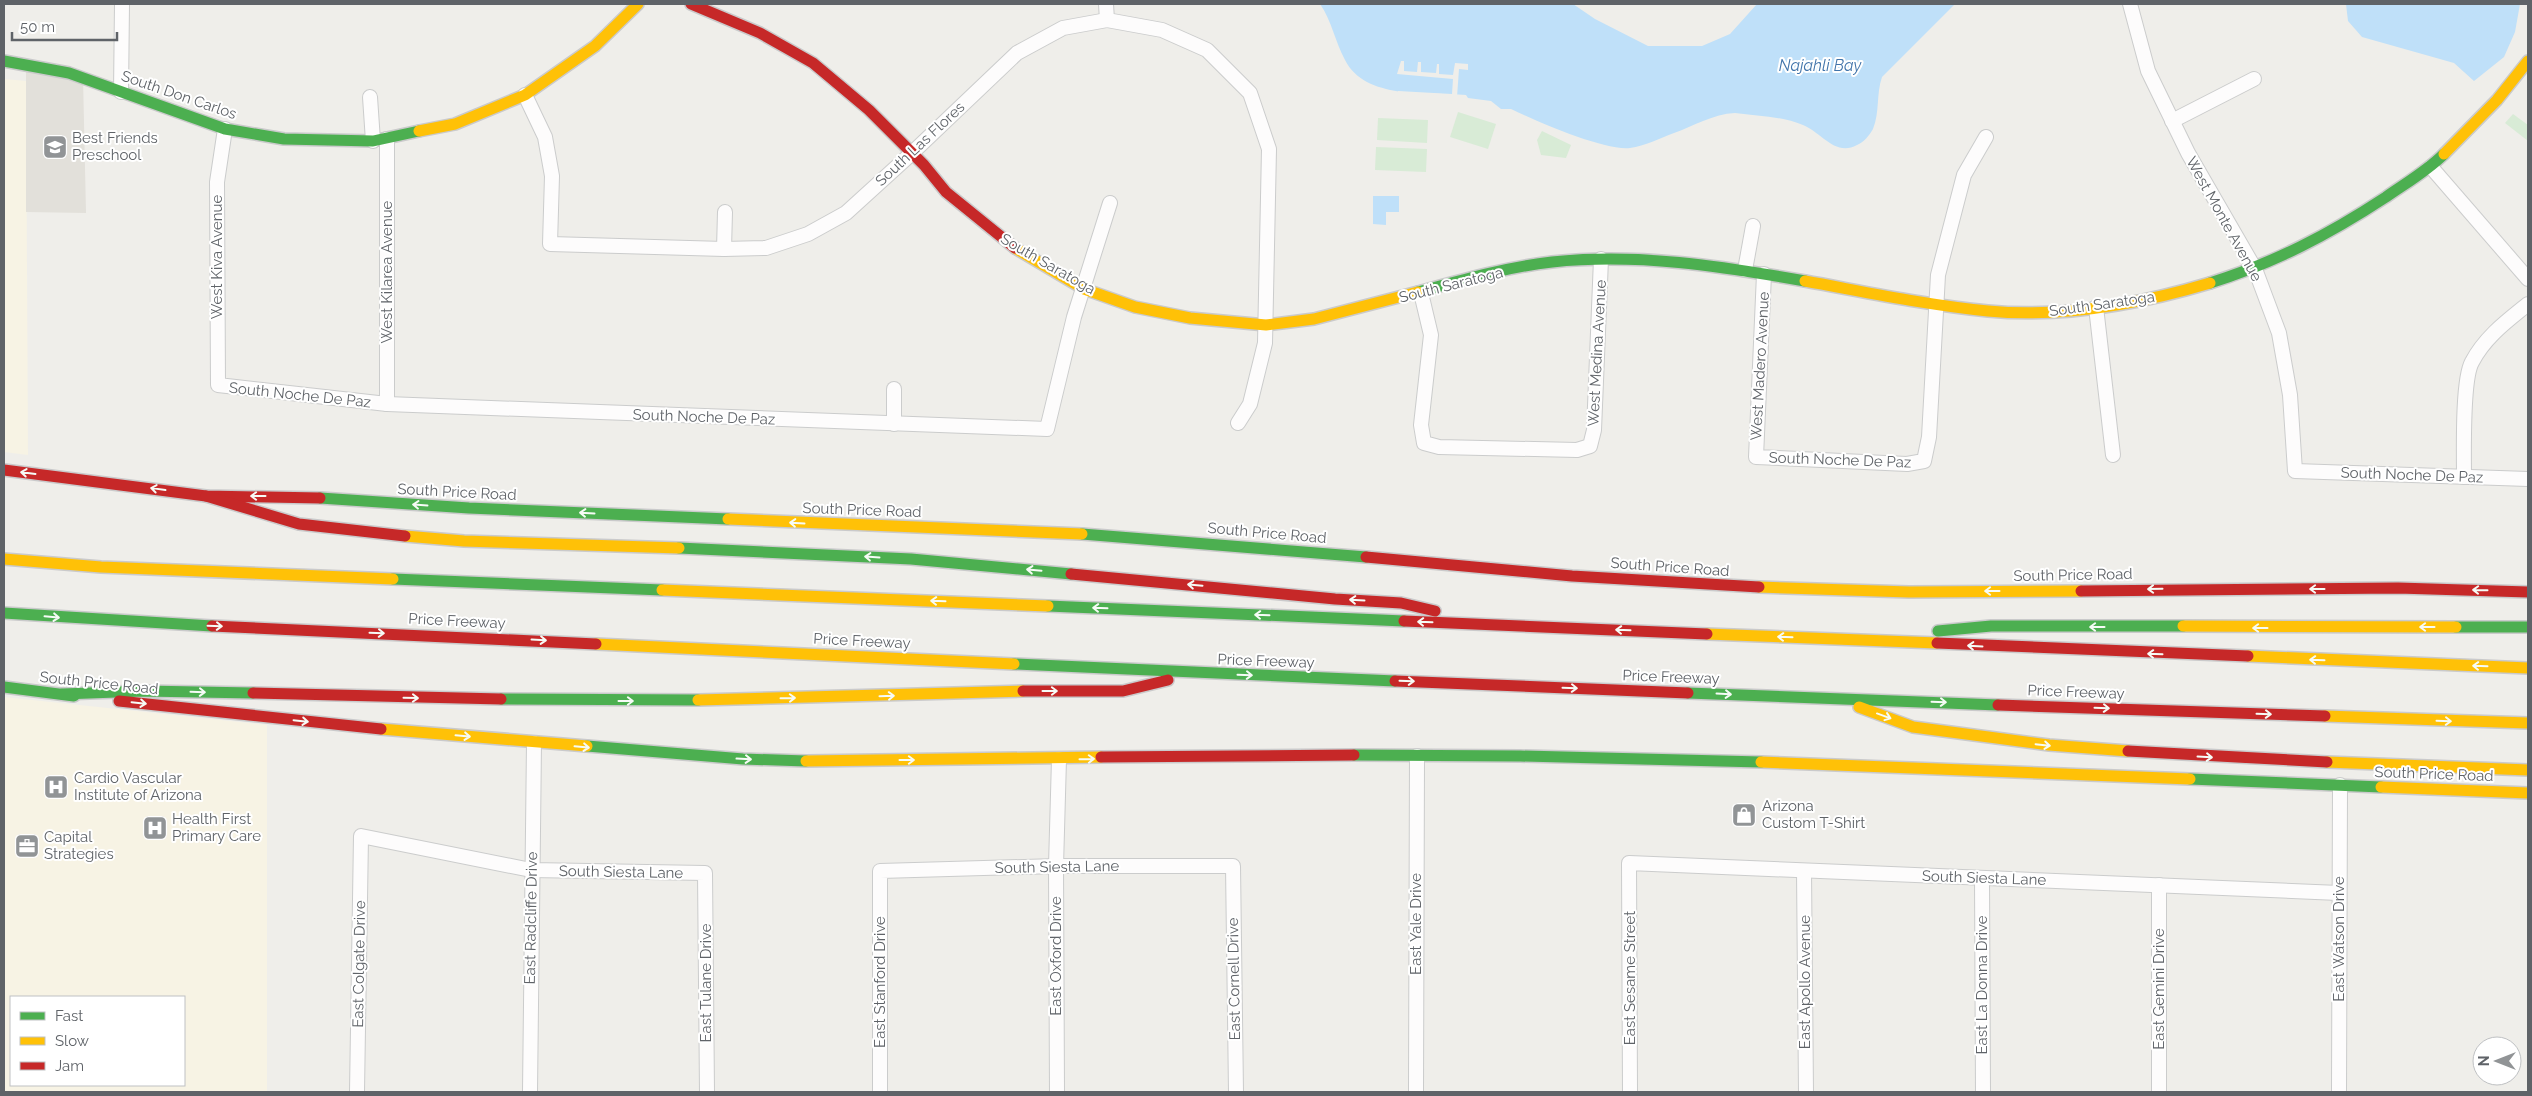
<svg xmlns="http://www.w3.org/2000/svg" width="2532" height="1096" viewBox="0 0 2532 1096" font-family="Raleway,sans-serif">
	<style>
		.commercial { fill: #f7f3e4; fill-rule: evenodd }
		.education { fill: #e2e0da }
		.green { fill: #d8ebd6 }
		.water { fill: #bfe0f9 }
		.pier { fill: #efeeea }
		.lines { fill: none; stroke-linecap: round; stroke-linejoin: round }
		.street-casing { stroke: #cbcccc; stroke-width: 16 }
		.fast-casing { stroke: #cacacb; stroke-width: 14 }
		.slow-casing { stroke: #cacacb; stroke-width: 14 }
		.jam-casing { stroke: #cacacb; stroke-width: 14 }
		.street { stroke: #fdfcfc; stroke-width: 14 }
		.fast { stroke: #4caf50; stroke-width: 11 }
		.slow { stroke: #ffc107; stroke-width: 11 }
		.jam { stroke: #c62828; stroke-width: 11 }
		.oneway { stroke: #f6fbf6 }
		.labels { text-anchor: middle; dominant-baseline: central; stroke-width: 4; stroke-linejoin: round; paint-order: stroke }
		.street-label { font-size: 15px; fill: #5f6368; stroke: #fff }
		.poi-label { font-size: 15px; fill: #5f6368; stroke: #fff; text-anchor: start }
		.water-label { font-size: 16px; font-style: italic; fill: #4174aa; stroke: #fff }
	</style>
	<rect width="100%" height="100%" fill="#efeeea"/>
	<!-- commercial -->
	<g class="commercial">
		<path d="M4,79L26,81L28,455L4,452Z"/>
		<path d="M4,697L267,725V1092H4ZM11,997H184V1085H11Z"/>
	</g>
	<!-- education -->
	<path class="education" d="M26,64L83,78L86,213L26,212Z"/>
	<!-- green -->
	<g class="green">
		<path d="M1458,112L1496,124L1488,149L1450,137Z"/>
		<path d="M2513,114L2528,125V141L2505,123Z"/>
		<path d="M1378,118L1428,120L1427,143L1377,140Z"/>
		<path d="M1542,131L1571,145L1566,158L1541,155L1537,140Z"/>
		<path d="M1376,147L1427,149L1426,172L1375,170Z"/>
	</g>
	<!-- water -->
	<g class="water">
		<path d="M1320,4H1573L1595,19L1648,46H1702L1730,34L1757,4H1955L1882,77C1876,94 1880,112 1873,129C1869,136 1864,142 1857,145C1835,157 1821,132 1803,125C1782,116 1757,116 1735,113C1713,114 1694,126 1674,133C1660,138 1645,146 1630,148C1604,151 1536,121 1511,109H1501L1491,101L1468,98L1466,95C1428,92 1365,100 1345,60C1335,42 1332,21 1320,4Z"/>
		<path d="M2346,4H2520L2515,32L2504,57L2474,81L2454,63L2362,37L2348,21Z"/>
		<path d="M1373,196H1399V212H1386V225L1373,224Z"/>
	</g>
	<!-- pier -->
	<path class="pier" d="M1401,61H1404V71L1417,72L1418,62H1421V72L1436,73L1437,64H1439V74L1453,75L1455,63L1468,64V70L1459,69L1457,97L1398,93V91L1452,94L1453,79L1397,74Z"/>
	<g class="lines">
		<defs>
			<g id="street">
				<path d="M1106,4L1107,20L1162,30L1207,50L1250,93L1269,149L1265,343L1250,404L1238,423"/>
				<path d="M2130,4L2148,71L2188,153L2255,269L2279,333L2290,395L2295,471L2528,479"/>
				<path d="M121,92L122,4"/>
				<path d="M525,95L545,137L552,176L550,244L724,249L766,248L808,234L846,213L912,153L1017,53L1063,28L1107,20"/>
				<path d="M370,97L373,141"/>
				<path d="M2172,121L2254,79"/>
				<path d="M225,129L217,182L218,385L387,404L1047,429L1074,317L1110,203"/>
				<path d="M2431,167L2528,279"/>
				<path d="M724,249L725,212"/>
				<path d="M1745,270L1753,226"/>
				<path d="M1764,274L1756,457L1907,464L1924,461L1929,437L1938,275L1964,175L1986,137"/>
				<path d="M1421,293L1431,335L1421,425L1424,443L1439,447L1577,450L1590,446L1594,430L1601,259"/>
				<path d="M2096,307L2113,455"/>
				<path d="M894,389V424"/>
				<path d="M387,404V139"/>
				<path d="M2464,477C2464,453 2462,380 2472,362C2485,337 2507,321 2528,304"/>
				<path d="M1804,871L1806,1092"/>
				<path d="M1982,878L1983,1092"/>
				<path d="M2159,885V1092"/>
				<path d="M357,1092L361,836L531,870L705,873L707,1092"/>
				<path d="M530,1092L534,743"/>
				<path d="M880,1092V871L1056,866H1233L1236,1092"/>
				<path d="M1057,1092L1056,866L1059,759"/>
				<path d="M1416,1092L1417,756"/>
				<path d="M1630,1092L1629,863L2339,893"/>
				<path d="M2339,1092L2340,785"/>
			</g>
			<g id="fast">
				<path d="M4,61L69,73L225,129L284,139L373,141L419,131"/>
				<path d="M2210,283C2276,262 2328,235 2386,197C2406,183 2427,171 2444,154"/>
				<path d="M1418,292C1462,280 1507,267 1552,262C1638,253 1720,266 1805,281"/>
				<path d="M320,498L469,508L728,519"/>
				<path d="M1082,534L1366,557"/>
				<path d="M679,548L911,559L1071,574"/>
				<path d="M393,579L662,590"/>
				<path d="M1048,606L1404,621"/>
				<path d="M4,613L212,626"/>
				<path d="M2456,627H2528"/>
				<path d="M1938,631L1991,626H2183"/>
				<path d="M1014,664L1395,681"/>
				<path d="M4,687L74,696"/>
				<path d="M1688,693L1998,705"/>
				<path d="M62,694L144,691L253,693"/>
				<path d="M501,699L698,700"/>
				<path d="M587,746L743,759L806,761"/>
				<path d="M1354,755L1520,756L1761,762"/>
				<path d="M2190,779L2381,787"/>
			</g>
			<g id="slow">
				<path d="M419,131L455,124L525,95L595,46L638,4"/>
				<path d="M2444,154L2497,100L2528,61"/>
				<path d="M1015,248L1084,289L1135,307L1190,318L1266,325L1314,319L1418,292"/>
				<path d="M1805,281C1866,292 1927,305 1988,311C2061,318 2140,304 2210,283"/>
				<path d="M728,519L1082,534"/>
				<path d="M405,536L464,541L679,548"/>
				<path d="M4,559L101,567L393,579"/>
				<path d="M1759,587L1909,592L2081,591"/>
				<path d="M662,590L1048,606"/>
				<path d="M2183,626L2456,627"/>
				<path d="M1707,634L1937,643"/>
				<path d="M596,644L1014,664"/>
				<path d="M2248,656L2528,668"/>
				<path d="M698,700L1023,691"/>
				<path d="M1859,707L1913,727L2049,745L2128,751"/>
				<path d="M2325,716L2528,723"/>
				<path d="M381,729L587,746"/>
				<path d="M806,761L1101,757"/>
				<path d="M1761,762L2190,779"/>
				<path d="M2327,762L2528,770"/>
				<path d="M2381,787L2528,793"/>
			</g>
			<g id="jam">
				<path d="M691,4L760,33L813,63L869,110L924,165L946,192L1015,248"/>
				<path d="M4,470L206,496L320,498"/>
				<path d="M206,496L299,524L405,536"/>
				<path d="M1366,557L1572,576L1759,587"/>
				<path d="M1071,574L1335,599L1401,603L1435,611"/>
				<path d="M2081,591L2398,588L2528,592"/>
				<path d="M1404,621L1707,634"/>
				<path d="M212,626L596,644"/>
				<path d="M1937,643L2248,656"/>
				<path d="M1395,681L1688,693"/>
				<path d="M1023,691H1123L1168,680"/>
				<path d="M253,693L501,699"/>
				<path d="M119,701L381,729"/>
				<path d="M1998,705L2325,716"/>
				<path d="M2128,751L2327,762"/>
				<path d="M1101,757L1354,755"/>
			</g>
		</defs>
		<!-- street casing -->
		<use href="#street" class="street-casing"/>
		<!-- fast casing -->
		<use href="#fast" class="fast-casing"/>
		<!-- slow casing -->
		<use href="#slow" class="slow-casing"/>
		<!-- jam casing -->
		<use href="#jam" class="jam-casing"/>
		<!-- street -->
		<use href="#street" class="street"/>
		<!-- fast -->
		<use href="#fast" class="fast"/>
		<!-- slow -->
		<use href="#slow" class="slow"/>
		<!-- jam -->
		<use href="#jam" class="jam"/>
	</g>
	<!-- one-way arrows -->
	<defs><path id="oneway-shaft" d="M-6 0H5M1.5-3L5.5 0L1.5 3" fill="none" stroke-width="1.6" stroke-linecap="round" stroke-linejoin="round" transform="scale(1.25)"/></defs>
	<g class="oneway">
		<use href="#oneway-shaft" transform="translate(28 473) rotate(-173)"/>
		<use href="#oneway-shaft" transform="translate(158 489) rotate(-172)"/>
		<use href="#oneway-shaft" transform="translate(258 496) rotate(180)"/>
		<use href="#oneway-shaft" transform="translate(420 505) rotate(-176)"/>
		<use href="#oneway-shaft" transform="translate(587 513) rotate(-177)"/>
		<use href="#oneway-shaft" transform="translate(797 523) rotate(-177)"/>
		<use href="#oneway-shaft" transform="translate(872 557) rotate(-176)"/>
		<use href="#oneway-shaft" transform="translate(1034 570) rotate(-175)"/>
		<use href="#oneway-shaft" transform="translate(1195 585) rotate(-175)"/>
		<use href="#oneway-shaft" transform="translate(2155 589) rotate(179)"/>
		<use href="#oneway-shaft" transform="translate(2317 589) rotate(180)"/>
		<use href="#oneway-shaft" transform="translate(2480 590) rotate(-179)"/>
		<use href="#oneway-shaft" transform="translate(1992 591) rotate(180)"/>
		<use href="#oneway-shaft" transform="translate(1357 600) rotate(-177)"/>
		<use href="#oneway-shaft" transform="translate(938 601) rotate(-178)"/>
		<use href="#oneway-shaft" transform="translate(1100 608) rotate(-178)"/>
		<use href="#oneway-shaft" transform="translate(1262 615) rotate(-178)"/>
		<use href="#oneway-shaft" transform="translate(52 617) rotate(5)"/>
		<use href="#oneway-shaft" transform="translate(1425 622) rotate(-178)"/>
		<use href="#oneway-shaft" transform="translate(215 626) rotate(2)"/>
		<use href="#oneway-shaft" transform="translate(2097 627) rotate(-180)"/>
		<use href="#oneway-shaft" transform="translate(2427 627) rotate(180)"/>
		<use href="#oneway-shaft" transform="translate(2260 628) rotate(180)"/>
		<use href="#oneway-shaft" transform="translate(1623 630) rotate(-178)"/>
		<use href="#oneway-shaft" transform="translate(377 633) rotate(2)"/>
		<use href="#oneway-shaft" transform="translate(1785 637) rotate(-178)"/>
		<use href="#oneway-shaft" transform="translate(539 640) rotate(3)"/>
		<use href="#oneway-shaft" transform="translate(1975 646) rotate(-177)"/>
		<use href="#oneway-shaft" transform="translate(2155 654) rotate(-178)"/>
		<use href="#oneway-shaft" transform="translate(2317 660) rotate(-178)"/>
		<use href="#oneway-shaft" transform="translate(2480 666) rotate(-178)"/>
		<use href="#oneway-shaft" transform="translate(1245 675) rotate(2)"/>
		<use href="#oneway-shaft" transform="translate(1407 681) rotate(2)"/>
		<use href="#oneway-shaft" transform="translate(1570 688) rotate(2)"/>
		<use href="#oneway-shaft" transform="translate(1050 691)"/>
		<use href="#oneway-shaft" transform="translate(198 692) rotate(2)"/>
		<use href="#oneway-shaft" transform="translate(1724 694) rotate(3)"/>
		<use href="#oneway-shaft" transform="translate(887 696) rotate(-2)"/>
		<use href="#oneway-shaft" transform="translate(411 698) rotate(1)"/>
		<use href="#oneway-shaft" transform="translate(788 698) rotate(-1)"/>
		<use href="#oneway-shaft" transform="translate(626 701)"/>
		<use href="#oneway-shaft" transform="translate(1939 702) rotate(2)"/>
		<use href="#oneway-shaft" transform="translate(139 703) rotate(6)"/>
		<use href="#oneway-shaft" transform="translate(2102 708) rotate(2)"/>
		<use href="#oneway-shaft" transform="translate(2264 714) rotate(2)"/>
		<use href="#oneway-shaft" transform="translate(1884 716) rotate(20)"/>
		<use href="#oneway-shaft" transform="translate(301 721) rotate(6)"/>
		<use href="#oneway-shaft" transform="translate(2444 721) rotate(2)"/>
		<use href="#oneway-shaft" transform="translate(463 736) rotate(5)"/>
		<use href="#oneway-shaft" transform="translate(2043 745) rotate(6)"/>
		<use href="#oneway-shaft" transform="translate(582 747) rotate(5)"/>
		<use href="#oneway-shaft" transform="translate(2205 757) rotate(3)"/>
		<use href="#oneway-shaft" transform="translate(744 759) rotate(3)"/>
		<use href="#oneway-shaft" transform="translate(1087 759) rotate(-1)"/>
		<use href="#oneway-shaft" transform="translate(907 760)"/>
	</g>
	<!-- icons -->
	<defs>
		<symbol id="school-square" viewBox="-11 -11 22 22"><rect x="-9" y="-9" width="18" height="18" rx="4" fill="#919496" stroke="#fff"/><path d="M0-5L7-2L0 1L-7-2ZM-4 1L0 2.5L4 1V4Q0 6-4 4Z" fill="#fff"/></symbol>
		<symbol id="hospital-square" viewBox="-11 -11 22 22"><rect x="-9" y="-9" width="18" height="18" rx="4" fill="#919496" stroke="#fff"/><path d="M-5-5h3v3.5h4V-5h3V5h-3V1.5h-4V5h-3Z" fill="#fff"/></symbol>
		<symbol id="shop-square" viewBox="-11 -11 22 22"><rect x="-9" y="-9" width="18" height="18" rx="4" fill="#919496" stroke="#fff"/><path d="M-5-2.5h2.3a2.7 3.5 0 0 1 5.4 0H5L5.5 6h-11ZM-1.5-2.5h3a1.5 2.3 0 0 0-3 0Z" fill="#fff"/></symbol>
		<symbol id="office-square" viewBox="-11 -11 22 22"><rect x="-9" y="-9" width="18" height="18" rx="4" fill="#919496" stroke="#fff"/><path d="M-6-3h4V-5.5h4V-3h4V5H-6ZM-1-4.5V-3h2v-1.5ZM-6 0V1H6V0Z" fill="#fff"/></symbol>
	</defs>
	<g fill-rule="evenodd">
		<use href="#school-square" x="41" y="133" width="28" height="28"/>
		<use href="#hospital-square" x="42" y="773" width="28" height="28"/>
		<use href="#shop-square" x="1730" y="801" width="28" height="28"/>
		<use href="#hospital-square" x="141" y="814" width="28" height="28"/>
		<use href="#office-square" x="13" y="832" width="28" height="28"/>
	</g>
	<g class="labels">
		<!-- street labels -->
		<g class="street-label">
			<text transform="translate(179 95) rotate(19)">South Don Carlos</text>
			<text transform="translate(920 144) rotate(-43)">South Las Flores</text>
			<text transform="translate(2224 219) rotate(61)">West Monte Avenue</text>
			<text transform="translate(217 257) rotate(-90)">West Kiva Avenue</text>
			<text transform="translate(1048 264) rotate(30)">South Saratoga</text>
			<text transform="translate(387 272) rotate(-90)">West Kilarea Avenue</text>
			<text transform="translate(1451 285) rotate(-14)">South Saratoga</text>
			<text transform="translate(2102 304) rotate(-8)">South Saratoga</text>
			<text transform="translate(1597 353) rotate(-87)">West Medina Avenue</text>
			<text transform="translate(1760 366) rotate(-87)">West Madero Avenue</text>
			<text transform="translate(300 395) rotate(6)">South Noche De Paz</text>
			<text transform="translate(704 417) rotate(2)">South Noche De Paz</text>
			<text transform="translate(1840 460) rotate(2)">South Noche De Paz</text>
			<text transform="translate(2412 475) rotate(2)">South Noche De Paz</text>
			<text transform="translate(457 492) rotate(3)">South Price Road</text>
			<text transform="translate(862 510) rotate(2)">South Price Road</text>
			<text transform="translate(1267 533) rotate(5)">South Price Road</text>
			<text transform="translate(1670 567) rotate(4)">South Price Road</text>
			<text transform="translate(2073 575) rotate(-1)">South Price Road</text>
			<text transform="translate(457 621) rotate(3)">Price Freeway</text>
			<text transform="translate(862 641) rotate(3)">Price Freeway</text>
			<text transform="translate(1266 661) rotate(2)">Price Freeway</text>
			<text transform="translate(1671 677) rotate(2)">Price Freeway</text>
			<text transform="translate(99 683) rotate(6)">South Price Road</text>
			<text transform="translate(2076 692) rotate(2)">Price Freeway</text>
			<text transform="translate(2434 774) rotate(2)">South Price Road</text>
			<text transform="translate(1057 867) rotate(-1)">South Siesta Lane</text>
			<text transform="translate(621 872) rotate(1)">South Siesta Lane</text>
			<text transform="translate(1984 878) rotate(2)">South Siesta Lane</text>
			<text transform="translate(531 918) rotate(-89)">East Radcliffe Drive</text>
			<text transform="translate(1416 924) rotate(-90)">East Yale Drive</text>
			<text transform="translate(2339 939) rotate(-90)">East Watson Drive</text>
			<text transform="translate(1056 956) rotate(-90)">East Oxford Drive</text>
			<text transform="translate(359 964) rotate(-89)">East Colgate Drive</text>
			<text transform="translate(1630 978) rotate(-90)">East Sesame Street</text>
			<text transform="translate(1234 979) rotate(-91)">East Cornell Drive</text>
			<text transform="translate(880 982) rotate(-90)">East Stanford Drive</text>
			<text transform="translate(1805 982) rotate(-90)">East Apollo Avenue</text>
			<text transform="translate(706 983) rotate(-90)">East Tulane Drive</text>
			<text transform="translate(1982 985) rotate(-90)">East La Donna Drive</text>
			<text transform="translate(2159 989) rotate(-90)">East Gemini Drive</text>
		</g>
		<!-- poi labels -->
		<g class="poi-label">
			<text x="72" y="138">Best Friends<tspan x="72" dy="17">Preschool</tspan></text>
			<text x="74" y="778">Cardio Vascular<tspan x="74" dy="17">Institute of Arizona</tspan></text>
			<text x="1762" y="806">Arizona<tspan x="1762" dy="17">Custom T-Shirt</tspan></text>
			<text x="172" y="819">Health First<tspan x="172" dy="17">Primary Care</tspan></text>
			<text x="44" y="837">Capital<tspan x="44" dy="17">Strategies</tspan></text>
		</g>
		<!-- water labels -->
		<g class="water-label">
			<text x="1820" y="65">Najahli Bay</text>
		</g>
	</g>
	<!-- border -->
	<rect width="2532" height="1096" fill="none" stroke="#5f6368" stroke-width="10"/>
	<!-- legend -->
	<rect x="10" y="996" width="175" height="90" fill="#ffffff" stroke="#bfc1c3"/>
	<rect x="20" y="1012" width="25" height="8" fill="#4caf50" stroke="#bfc1c3"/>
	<text x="55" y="1021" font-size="15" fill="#5f6368">Fast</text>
	<rect x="20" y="1037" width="25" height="8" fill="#ffc107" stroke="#bfc1c3"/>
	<text x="55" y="1046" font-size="15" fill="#5f6368">Slow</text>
	<rect x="20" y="1062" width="25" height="8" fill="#c62828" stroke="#bfc1c3"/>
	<text x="55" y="1071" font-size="15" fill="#5f6368">Jam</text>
	<!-- north arrow -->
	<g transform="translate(2497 1061) rotate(270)"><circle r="24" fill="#ffffff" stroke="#bfc1c3"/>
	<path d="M0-4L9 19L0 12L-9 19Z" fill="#919496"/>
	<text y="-8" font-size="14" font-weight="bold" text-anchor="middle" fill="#5f6368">N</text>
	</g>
	<!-- scale -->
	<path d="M12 32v8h105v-8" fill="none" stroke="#5f6368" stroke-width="2.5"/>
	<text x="20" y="32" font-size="15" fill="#5f6368" stroke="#ffffff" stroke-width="4" paint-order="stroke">50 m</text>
</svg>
